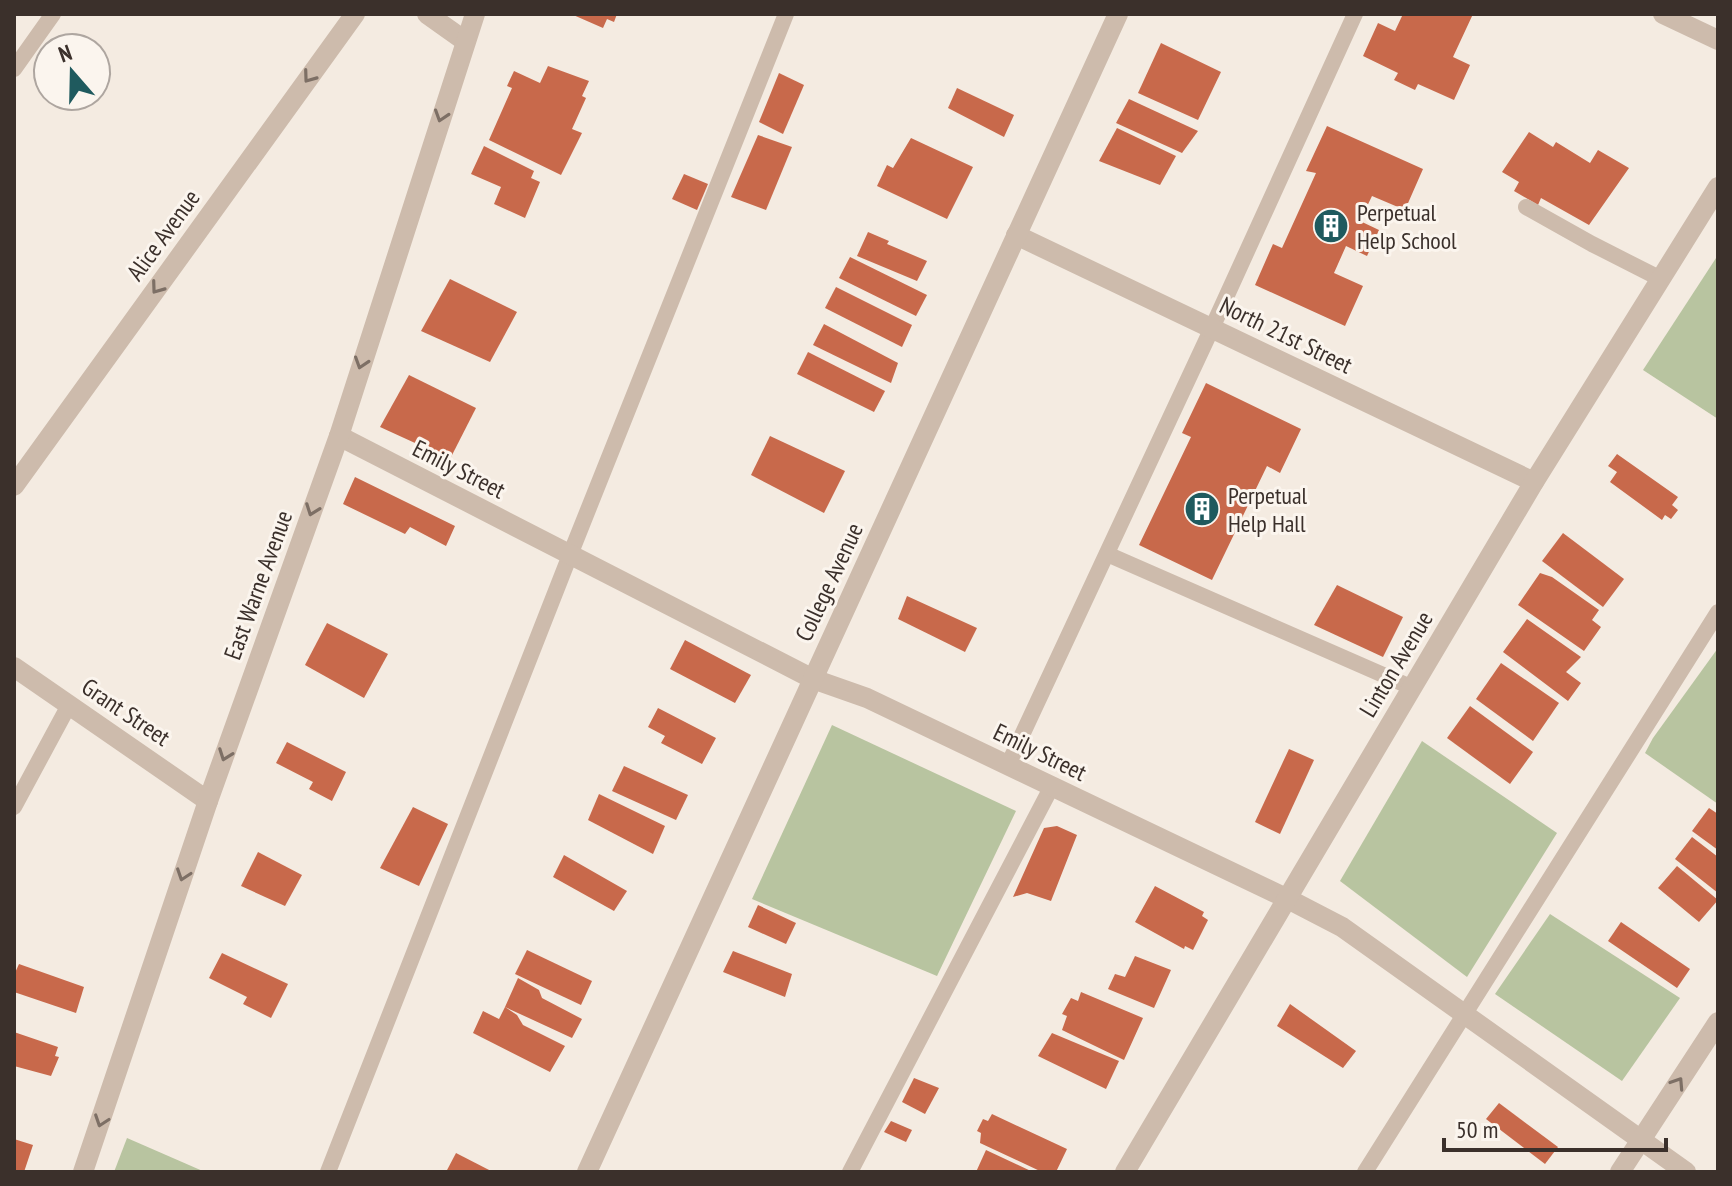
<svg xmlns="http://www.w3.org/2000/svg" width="1732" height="1186" viewBox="0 0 1732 1186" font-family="'PT Sans Narrow',sans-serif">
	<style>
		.green { fill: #b8c4a0 }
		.building { fill: #c8694b }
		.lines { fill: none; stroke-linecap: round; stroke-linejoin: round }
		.service { stroke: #cdbbac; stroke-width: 16 }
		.minor { stroke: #cdbbac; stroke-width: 20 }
		.oneway { stroke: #7d6f65 }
		.labels { text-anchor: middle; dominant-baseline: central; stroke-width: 6; stroke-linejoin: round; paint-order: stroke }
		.poi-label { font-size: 24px; fill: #3b302b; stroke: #fbf5ee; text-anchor: start }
		.street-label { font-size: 24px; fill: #3b302b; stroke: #fbf5ee }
	</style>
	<rect width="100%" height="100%" fill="#f4ebe1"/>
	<!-- green -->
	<g class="green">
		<path d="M1718,255V419L1643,370Z"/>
		<path d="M1718,648V804L1645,753L1653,738Z"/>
		<path d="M832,725L1016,811L937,976L752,899Z"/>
		<path d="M1422,741L1557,833L1467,977L1340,881Z"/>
		<path d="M1550,914L1680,998L1622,1081L1495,994Z"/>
		<path d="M127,1138L205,1172H114Z"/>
	</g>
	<!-- building -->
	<g class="building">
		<path d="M571,14H617L614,22L607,19L603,28Z"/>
		<path d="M1403,14H1473L1453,57L1470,65L1454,100L1418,84L1415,90L1394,80L1398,73L1363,56L1378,23L1395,31Z"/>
		<path d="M1161,43L1221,72L1198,120L1138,93Z"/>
		<path d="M548,66L589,81L582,96L586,98L572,129L582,133L561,175L489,140L512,88L507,86L514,71L540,83Z"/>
		<path d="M779,73L804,85L783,134L759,122Z"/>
		<path d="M957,88L1014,115L1004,137L948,108Z"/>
		<path d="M1129,99L1198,131L1182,153L1116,123Z"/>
		<path d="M1327,126L1423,169L1405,210L1372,196L1360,221L1379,230L1367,256L1346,246L1334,273L1363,286L1345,326L1255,285L1273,244L1282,248L1316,173L1306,171Z"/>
		<path d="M1117,128L1176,156L1160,185L1099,161Z"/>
		<path d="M1529,132L1553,147L1556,142L1590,163L1598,150L1629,168L1589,225L1541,198L1538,205L1514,191L1519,182L1502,172Z"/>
		<path d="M758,135L792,147L766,210L731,197Z"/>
		<path d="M911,138L973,167L947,219L877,186L887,165L893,168Z"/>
		<path d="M484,146L534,171L531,178L540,182L525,218L494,204L501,187L471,174Z"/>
		<path d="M684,174L708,184L697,210L672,199Z"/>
		<path d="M868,232L889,241L887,244L927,261L917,281L857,256Z"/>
		<path d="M850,257L927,295L916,316L839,278Z"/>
		<path d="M450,279L517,312L490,362L421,331Z"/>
		<path d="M836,287L912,325L902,347L825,308Z"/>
		<path d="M824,324L898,363L891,383L813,345Z"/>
		<path d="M808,352L885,391L874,412L797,374Z"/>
		<path d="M409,375L476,408L450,459L380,427Z"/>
		<path d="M1206,383L1301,429L1280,473L1267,466L1212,580L1139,545L1191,437L1182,433Z"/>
		<path d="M770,436L845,471L824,513L751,475Z"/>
		<path d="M1617,454L1678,497L1672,505L1678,510L1671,519L1665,515L1662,520L1610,482L1617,472L1608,466Z"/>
		<path d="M355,477L455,526L446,546L410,527L405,534L343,504Z"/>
		<path d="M1563,533L1624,579L1603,607L1542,561Z"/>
		<path d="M1540,573L1552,577L1599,610L1592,620L1601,627L1584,651L1518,605Z"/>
		<path d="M1337,585L1403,617L1383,657L1314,625Z"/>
		<path d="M907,596L977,628L965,652L898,619Z"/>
		<path d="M1527,619L1581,657L1566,672L1581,683L1568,701L1503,652Z"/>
		<path d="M327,623L388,654L364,698L305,665Z"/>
		<path d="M685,640L751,675L735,703L670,669Z"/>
		<path d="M1501,663L1559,703L1533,741L1476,699Z"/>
		<path d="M1470,706L1533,752L1510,784L1447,738Z"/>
		<path d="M658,708L716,738L702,764L661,743L665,736L648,727Z"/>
		<path d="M287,742L346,772L332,801L309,789L313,782L276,763Z"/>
		<path d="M1289,749L1314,760L1280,834L1255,822Z"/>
		<path d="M624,766L688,795L676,820L612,791Z"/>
		<path d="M599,794L665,826L653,854L588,820Z"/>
		<path d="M413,807L448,824L419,886L380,868Z"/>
		<path d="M1709,808L1718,814V850L1692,831Z"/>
		<path d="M1057,826L1077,835L1051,901L1027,893L1013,897L1044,828Z"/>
		<path d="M1692,837L1718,857V893L1675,859Z"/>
		<path d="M258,852L302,875L285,906L241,886Z"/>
		<path d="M564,855L627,891L614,911L553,877Z"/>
		<path d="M1677,866L1718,900L1699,922L1658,888Z"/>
		<path d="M1155,886L1204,912L1202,916L1208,920L1193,950L1185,946L1184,949L1135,922Z"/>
		<path d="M758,905L796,923L786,944L748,927Z"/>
		<path d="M1621,922L1690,969L1677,988L1608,941Z"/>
		<path d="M527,950L592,981L581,1005L515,974Z"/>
		<path d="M733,951L792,974L785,997L723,972Z"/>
		<path d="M222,953L288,984L271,1018L243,1004L247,997L209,978Z"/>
		<path d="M1135,956L1171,970L1154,1008L1108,989L1115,974L1125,977Z"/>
		<path d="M19,964L84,987L76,1013L14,992V975Z"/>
		<path d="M518,978L539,990L542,998L582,1019L572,1038L505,1007L517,1015L523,1025L565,1046L550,1072L473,1033L483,1011L499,1019L505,1007Z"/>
		<path d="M1081,992L1143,1018L1124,1060L1062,1030L1067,1016L1062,1014L1071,998L1078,1001Z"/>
		<path d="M1290,1004L1356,1051L1343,1068L1277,1026Z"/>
		<path d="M14,1032L58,1047L55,1056L59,1057L51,1076L14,1066Z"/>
		<path d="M1052,1033L1119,1061L1106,1089L1038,1056Z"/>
		<path d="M914,1078L939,1088L925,1114L902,1102Z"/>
		<path d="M1499,1103L1558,1147L1545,1164L1486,1119Z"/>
		<path d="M992,1114L1067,1149L1056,1172H1042L980,1143L981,1133L977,1131L983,1119L988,1121Z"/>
		<path d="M891,1121L912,1130L906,1142L884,1132Z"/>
		<path d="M14,1139L33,1145L24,1172L14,1171Z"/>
		<path d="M986,1150L1033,1172H976Z"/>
		<path d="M456,1153L493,1172H446Z"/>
	</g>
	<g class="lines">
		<!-- service -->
		<g class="service">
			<path d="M14,69L53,14"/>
			<path d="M1526,207L1592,244L1661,279"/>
			<path d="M1107,554L1413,688"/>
			<path d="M1008,765L1212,328L1355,14"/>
			<path d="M14,807L69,705"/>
			<path d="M328,1172L570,555L786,14"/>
			<path d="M850,1172L1052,786"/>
			<path d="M1365,1172L1718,612"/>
		</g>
		<!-- minor -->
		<g class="minor">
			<path d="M427,14L465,41"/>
			<path d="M1663,14L1718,40"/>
			<path d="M1016,235L1534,482"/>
			<path d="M339,436L813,679L867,698L1288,899L1342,927L1686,1172"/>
			<path d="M14,486L355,14"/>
			<path d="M14,667L208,801"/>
			<path d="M83,1172L208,801L339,436L475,14"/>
			<path d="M587,1172L1118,14"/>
			<path d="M1125,1172L1534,482L1718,187"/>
			<path d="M1620,1172L1718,1022"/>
		</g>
	</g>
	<!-- one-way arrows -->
	<defs><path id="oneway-chevron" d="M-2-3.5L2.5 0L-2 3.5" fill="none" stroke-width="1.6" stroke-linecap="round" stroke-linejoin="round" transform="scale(2)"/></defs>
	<g class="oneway">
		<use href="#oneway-chevron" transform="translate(309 77) rotate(126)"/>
		<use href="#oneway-chevron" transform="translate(441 116) rotate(108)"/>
		<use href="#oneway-chevron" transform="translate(157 288) rotate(126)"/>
		<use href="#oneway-chevron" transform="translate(361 363) rotate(108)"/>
		<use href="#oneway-chevron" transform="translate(312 510) rotate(110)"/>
		<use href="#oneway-chevron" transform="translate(225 755) rotate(110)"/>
		<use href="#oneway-chevron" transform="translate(183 875) rotate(109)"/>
		<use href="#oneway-chevron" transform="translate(1678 1083) rotate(-57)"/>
		<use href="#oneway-chevron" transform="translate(101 1121) rotate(109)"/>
	</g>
	<!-- icons -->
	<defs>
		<symbol id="building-disc" viewBox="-11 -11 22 22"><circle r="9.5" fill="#1f5a5e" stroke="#fbf5ee"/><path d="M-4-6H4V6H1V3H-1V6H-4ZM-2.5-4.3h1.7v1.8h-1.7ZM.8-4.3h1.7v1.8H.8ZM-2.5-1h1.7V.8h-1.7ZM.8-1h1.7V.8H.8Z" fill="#fff"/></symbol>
	</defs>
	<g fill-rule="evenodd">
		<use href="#building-disc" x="1311" y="206" width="40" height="40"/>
		<use href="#building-disc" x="1182" y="489" width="40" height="40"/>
	</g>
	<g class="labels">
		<!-- poi labels -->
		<g class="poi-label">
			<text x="1357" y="212">Perpetual<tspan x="1357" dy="28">Help School</tspan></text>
			<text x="1228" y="495">Perpetual<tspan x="1228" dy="28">Help Hall</tspan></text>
		</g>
		<!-- street labels -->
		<g class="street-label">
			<text transform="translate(163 235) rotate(-54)">Alice Avenue</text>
			<text transform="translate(1286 335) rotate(26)">North 21st Street</text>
			<text transform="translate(459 469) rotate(27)">Emily Street</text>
			<text transform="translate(829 582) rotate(-65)">College Avenue</text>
			<text transform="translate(258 585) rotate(-70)">East Warne Avenue</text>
			<text transform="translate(1396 664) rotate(-59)">Linton Avenue</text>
			<text transform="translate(126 712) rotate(34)">Grant Street</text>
			<text transform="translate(1040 752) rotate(26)">Emily Street</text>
		</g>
	</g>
	<!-- border -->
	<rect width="1732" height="1186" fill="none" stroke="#3b302b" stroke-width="32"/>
	<!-- north arrow -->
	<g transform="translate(72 72) rotate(340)"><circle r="38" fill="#fbf5ee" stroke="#aea6a0" stroke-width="2"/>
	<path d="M0-6L14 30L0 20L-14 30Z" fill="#1f5a5e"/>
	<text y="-12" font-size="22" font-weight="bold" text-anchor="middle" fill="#3b302b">N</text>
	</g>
	<!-- scale -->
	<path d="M1444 1138v12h222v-12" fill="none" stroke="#3b302b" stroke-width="4"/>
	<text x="1456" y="1138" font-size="24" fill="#3b302b" stroke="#fbf5ee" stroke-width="6" paint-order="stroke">50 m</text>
</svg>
